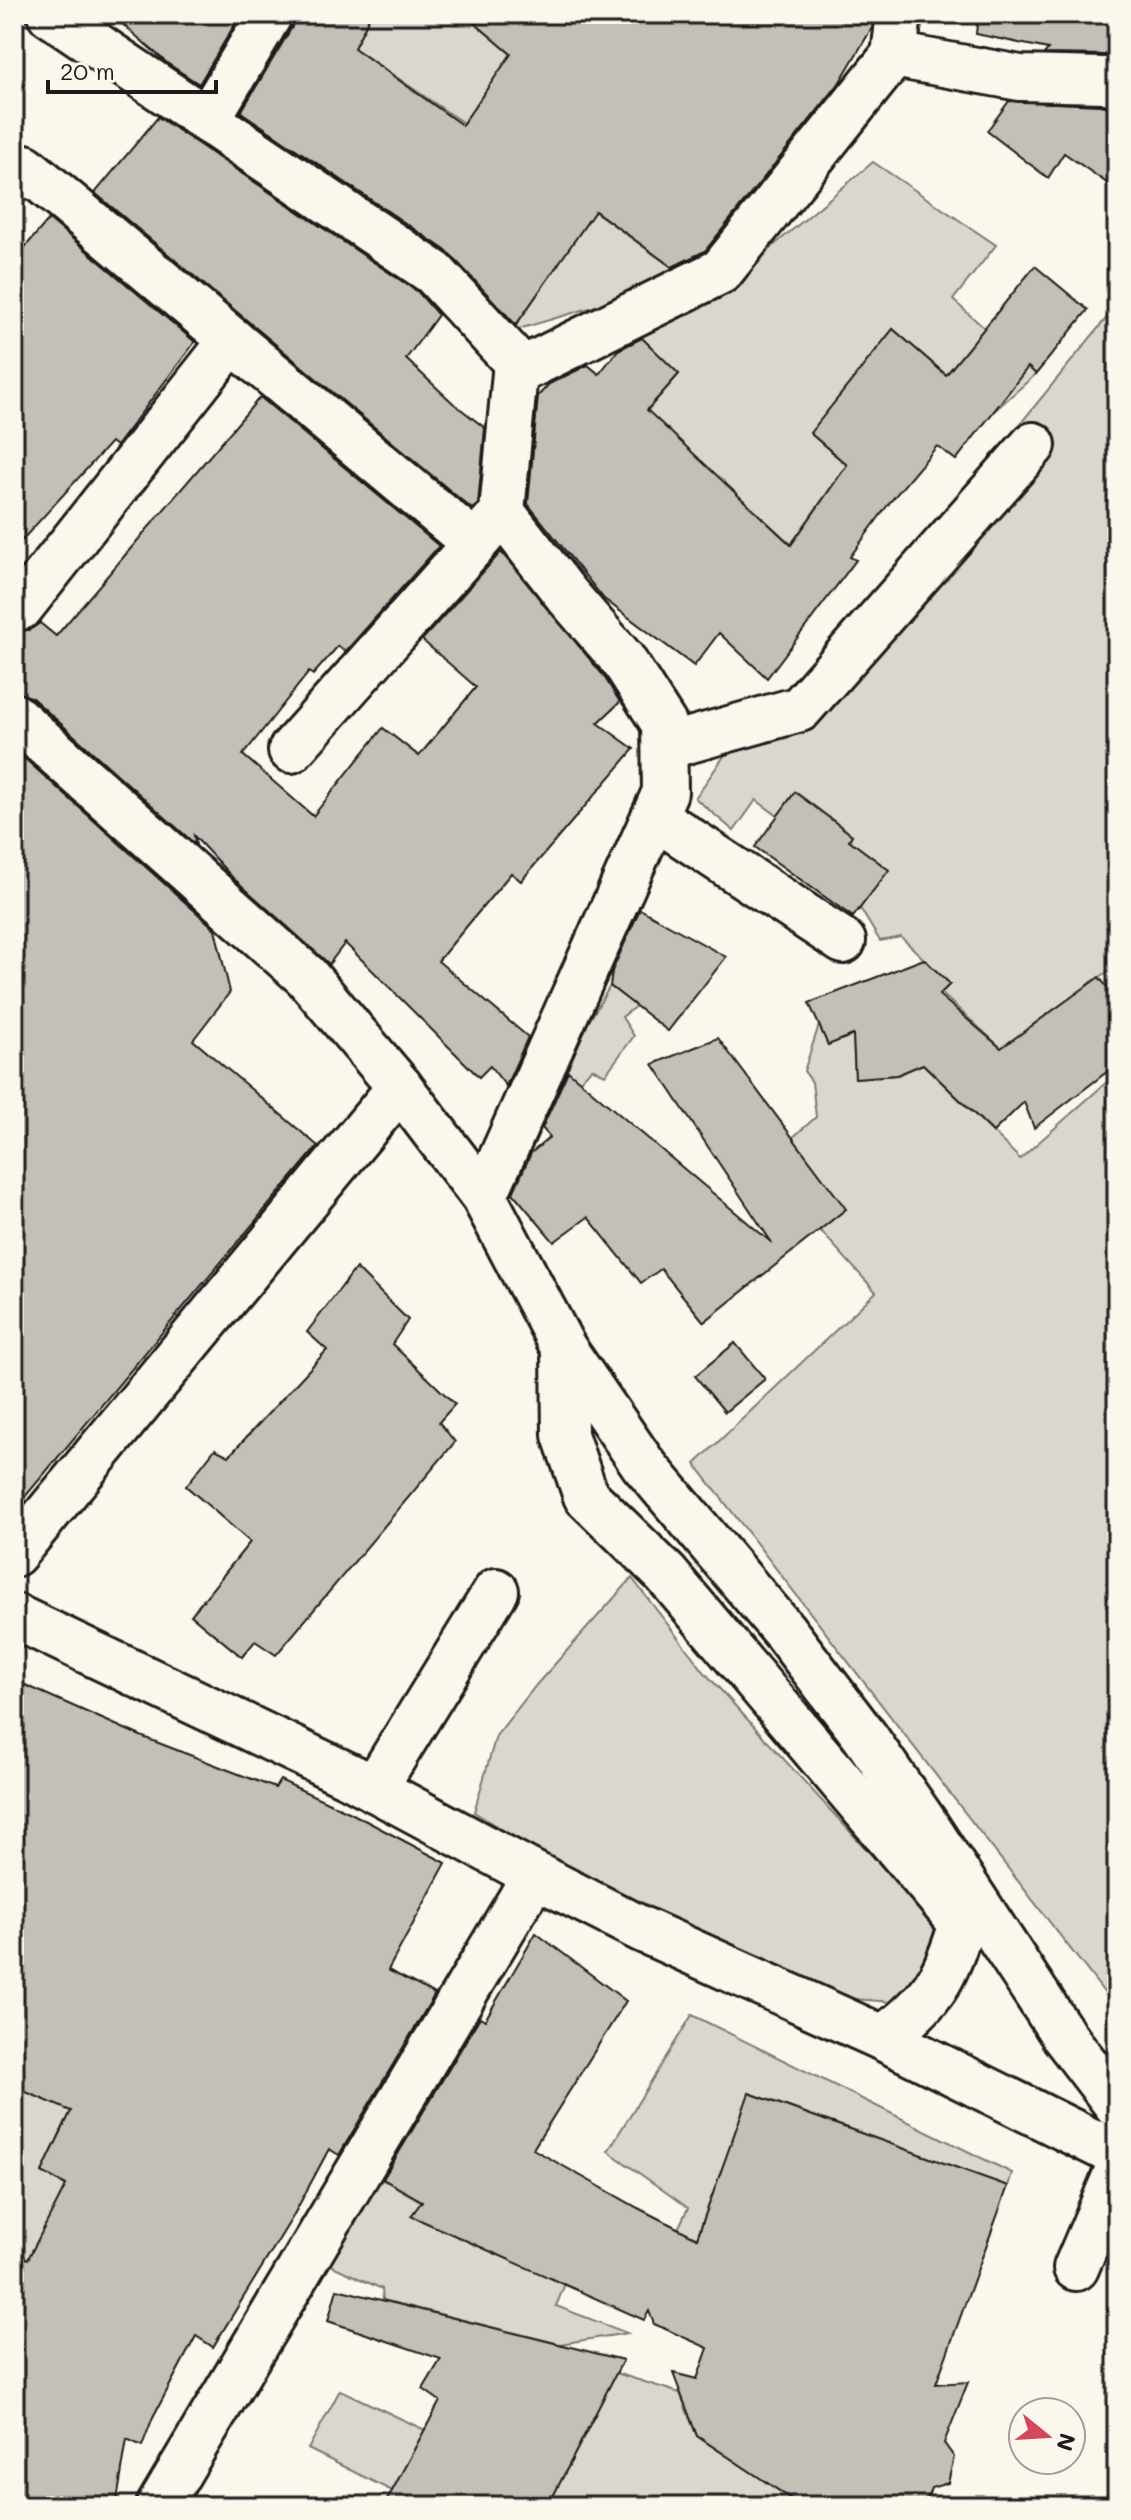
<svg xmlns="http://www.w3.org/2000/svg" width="1131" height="2520" viewBox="0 0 1131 2520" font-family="Mali,sans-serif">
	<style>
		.green { fill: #dad7ce; stroke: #7b7a75; stroke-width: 2 }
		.building { fill: #c3c0b8; stroke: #1c1c1c; stroke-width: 2 }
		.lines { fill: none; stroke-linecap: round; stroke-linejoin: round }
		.minor-casing { stroke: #1c1c1c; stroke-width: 50 }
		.minor { stroke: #fbf7ec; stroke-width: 44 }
	</style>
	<rect width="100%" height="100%" fill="#fbf7ec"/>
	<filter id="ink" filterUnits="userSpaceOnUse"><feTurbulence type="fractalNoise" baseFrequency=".0125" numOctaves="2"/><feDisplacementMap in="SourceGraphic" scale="16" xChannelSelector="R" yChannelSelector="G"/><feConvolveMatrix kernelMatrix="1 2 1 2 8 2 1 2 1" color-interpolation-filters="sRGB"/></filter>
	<g filter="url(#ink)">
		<!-- green -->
		<g class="green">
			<path d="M371,14H464L511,54L470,128L601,216L688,279L512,331L558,265L508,224L469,127L354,48Z"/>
			<path d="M873,162L996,245L953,300L1036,374L991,414L893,329L810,433L847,465L791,544L646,412L679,374L633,330L766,252Z"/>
			<path d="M1117,305V965L1050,1013L1009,1055L941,993L950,984L901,937L880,941L860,908L888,870L849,840L852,835L795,792L778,816L756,800L734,831L695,798L729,749L814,677Z"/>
			<path d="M610,986L636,1006L622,1017L634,1036L605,1075L592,1068L540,1125L582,1033Z"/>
			<path d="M819,1025L828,1045L853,1035L855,1078L897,1075L923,1064L1020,1159L1117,1073V2009L695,1464L876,1292L819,1229L792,1138L816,1117L812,1082L804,1071Z"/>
			<path d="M632,1578L706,1674L939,1929L911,1984L893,2002L853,1999L650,1909L517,1839L474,1812L496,1736L537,1684Z"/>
			<path d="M692,2015L1012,2173L1008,2186L750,2093L696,2240L663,2260L688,2208L608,2151Z"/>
			<path d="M14,2087L218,2092L66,2121L42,2172L66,2185L39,2239L105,2274L14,2258Z"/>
			<path d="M364,2173L387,2182L565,2284L556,2306L627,2333L560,2344L383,2300L382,2289L324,2262Z"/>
			<path d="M616,2373L680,2393L697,2436L802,2506H548Z"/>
			<path d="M340,2390L425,2430L392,2491L308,2449Z"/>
		</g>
		<!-- building -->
		<g class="building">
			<path d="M111,14H241L199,84L167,63Z"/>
			<path d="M295,14H371L354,48L462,125L511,54L464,14H874L872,28L838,85L705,251L672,267L595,211L516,325L448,252L241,112L292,27Z"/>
			<path d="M978,14H1117V58L1105,55L1044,54L1048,49L976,34Z"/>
			<path d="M1009,101L1100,105L1117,108V190L1064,153L1048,178L987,131Z"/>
			<path d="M158,117L418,292L438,315L406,359L453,403L485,428L478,504L472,509L95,193Z"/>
			<path d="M49,219L195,342L116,446L111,442L14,549V260Z"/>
			<path d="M1035,266L1088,310L1036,374L1028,367L956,460L937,446L890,502L850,557L856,560L767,678L719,633L694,666L604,599L528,504L538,396L549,384L588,365L599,374L618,350L642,338L679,374L647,410L791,545L847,465L810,433L893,329L946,375Z"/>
			<path d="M260,397L439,546L345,652L338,646L313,675L309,672L243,755L313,816L383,728L419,756L476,687L422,640L501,552L603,675L620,702L598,723L634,749L521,881L511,873L438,961L528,1037L506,1086L490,1066L479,1077L345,943L329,964L232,877L194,836L196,845L31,697L14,692V630H29L40,623L56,636Z"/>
			<path d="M14,749L215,929L230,992L193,1040L318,1146L14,1510Z"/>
			<path d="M795,792L852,835L849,840L889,870L853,917L755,847Z"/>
			<path d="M640,909L726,957L668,1031L610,986L612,971Z"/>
			<path d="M924,959L950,984L939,995L1001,1048L1099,977L1117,999V1064L1034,1128L1024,1102L993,1132L923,1064L897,1075L855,1078L853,1035L828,1045L809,1003Z"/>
			<path d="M718,1038L846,1209L704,1322L661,1269L641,1283L588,1217L554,1242L513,1193L531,1153L550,1137L542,1128L568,1071L772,1243L653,1064Z"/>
			<path d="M356,1268L408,1320L392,1344L455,1404L439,1422L455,1442L276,1655L255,1641L242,1657L191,1615L250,1542L186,1486L215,1449L229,1456L327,1350L307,1332Z"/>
			<path d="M735,1343L765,1379L725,1412L695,1376Z"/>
			<path d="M14,1680L143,1737L275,1788L280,1780L351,1813L446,1863L388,1970L435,1994L339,2155L329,2149L292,2218L213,2347L196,2336L153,2417L142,2446L127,2439L117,2501L40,2505L14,2494V2252L28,2259L66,2185L42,2172L71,2111L14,2087Z"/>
			<path d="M536,1933L626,2001L533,2149L638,2208L697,2238L749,2093L1008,2186L936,2384L968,2382L944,2443L954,2457L948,2483L931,2488L925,2506H802L697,2436L673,2373L697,2379L708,2348L654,2324L649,2311L644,2320L411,2216L422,2201L383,2179L480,2017L485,2020Z"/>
			<path d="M337,2289L623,2360L548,2506H384L440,2401L423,2389L441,2359L328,2321Z"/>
		</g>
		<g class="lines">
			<defs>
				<g id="minor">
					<path d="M50,14L434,273L516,362L502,512L566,594L623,660L664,724L665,792L484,1197"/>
					<path d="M894,55L899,14"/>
					<path d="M207,120L270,14"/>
					<path d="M14,180L25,167L474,543"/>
					<path d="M515,373L721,271L894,55L1020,78L1104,80L1117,84"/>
					<path d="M21,607L232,340"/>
					<path d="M14,716L306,976L400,1087L484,1197L564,1349L643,1464L785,1632L866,1738L924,1822L1064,2036L1117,2105"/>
					<path d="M665,747L800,709L1033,445"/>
					<path d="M291,750L493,523"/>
					<path d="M655,817L843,941"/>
					<path d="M564,1349L565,1435L586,1496L666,1574L961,1923"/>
					<path d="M14,1554L400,1087"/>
					<path d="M14,1616L356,1779L535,1875L641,1929L883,2038L1117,2154"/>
					<path d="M374,1789L496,1591"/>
					<path d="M883,2038C932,2002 945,1980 962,1923"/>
					<path d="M1076,2268L1117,2172"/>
					<path d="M159,2506L535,1875"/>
				</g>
			</defs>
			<!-- minor casing -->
			<use href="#minor" class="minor-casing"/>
			<!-- minor -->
			<use href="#minor" class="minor"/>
		</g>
	</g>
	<!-- margin -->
	<rect width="1131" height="2520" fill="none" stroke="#fbf7ec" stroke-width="48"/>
	<rect x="24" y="24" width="1083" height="2472" fill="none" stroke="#1c1c1c" stroke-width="3" filter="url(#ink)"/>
	<!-- north arrow -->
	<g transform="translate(1047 2436) rotate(108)"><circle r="38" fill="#fbf7ec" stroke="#a29f99" stroke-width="2"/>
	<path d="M0-6L14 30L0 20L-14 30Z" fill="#d1495b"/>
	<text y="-12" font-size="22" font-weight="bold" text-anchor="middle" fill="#1c1c1c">N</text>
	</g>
	<!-- scale -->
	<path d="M48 80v12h168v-12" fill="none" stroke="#1c1c1c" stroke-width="4"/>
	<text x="60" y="80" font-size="24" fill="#1c1c1c" stroke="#fbf7ec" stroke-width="6" paint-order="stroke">20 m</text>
</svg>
